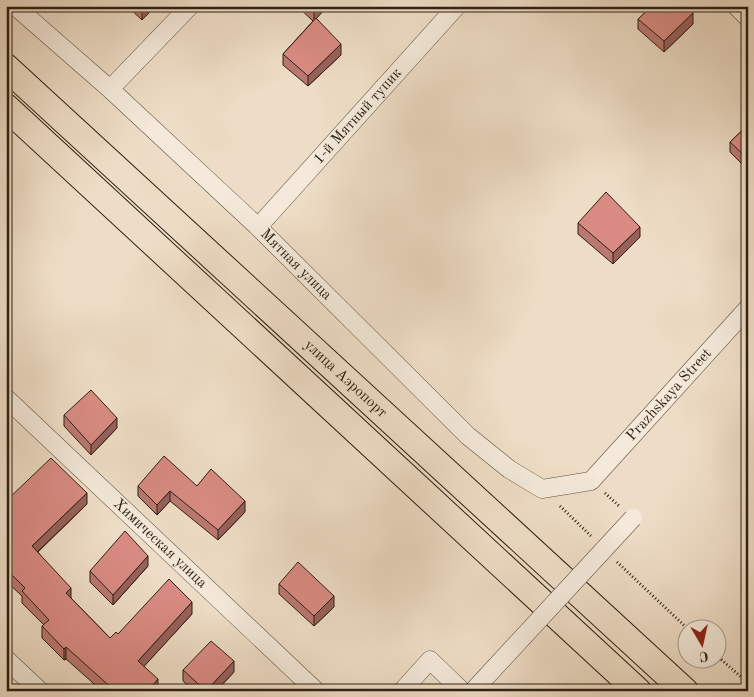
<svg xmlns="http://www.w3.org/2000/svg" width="754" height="697" viewBox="0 0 754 697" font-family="'Old Standard TT',serif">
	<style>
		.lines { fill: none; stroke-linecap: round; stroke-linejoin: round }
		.street-casing { stroke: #5c4f3f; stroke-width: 19 }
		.primary-casing { stroke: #2c2012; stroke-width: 28 }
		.path { stroke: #2c2012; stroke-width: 3; stroke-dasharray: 1 2.5; stroke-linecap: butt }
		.street { stroke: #f4e9da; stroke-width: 18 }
		.primary { stroke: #eeddc6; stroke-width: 26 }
		.street-bridge-casing { stroke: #5c4f3f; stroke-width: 19; stroke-linecap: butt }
		.street-bridge { stroke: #f4e9da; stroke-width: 18 }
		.wall { fill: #bb7871; stroke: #2c2012 }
		.shaded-wall { fill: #98615c; stroke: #2c2012 }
		.building { fill: #d98b83; stroke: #2c2012 }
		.labels { text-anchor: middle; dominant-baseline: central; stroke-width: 4.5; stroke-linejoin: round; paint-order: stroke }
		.street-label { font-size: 15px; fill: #2c2012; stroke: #f4e9da }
	</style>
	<rect width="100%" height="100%" fill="#eeddc6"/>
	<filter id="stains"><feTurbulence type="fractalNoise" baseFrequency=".004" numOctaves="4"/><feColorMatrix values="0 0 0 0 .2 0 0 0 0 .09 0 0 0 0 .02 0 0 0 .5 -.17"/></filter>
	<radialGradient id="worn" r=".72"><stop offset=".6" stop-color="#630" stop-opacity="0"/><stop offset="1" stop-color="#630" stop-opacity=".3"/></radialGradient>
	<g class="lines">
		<defs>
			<g id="street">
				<path id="s1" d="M15,6L110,89L258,227L468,436L509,469L542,489L591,481L748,308"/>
				<path d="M736,6L748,18"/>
				<path d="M110,89L190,6"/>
				<path id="s2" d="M258,227L457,6"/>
				<path id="s3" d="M6,398L316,691"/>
				<path d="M6,659L40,691"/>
				<path d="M402,691L430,660L462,691"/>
			</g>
			<g id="primary">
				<path id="s4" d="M6,67L685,691"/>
				<path d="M6,107L638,691"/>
			</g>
		</defs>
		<!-- street casing -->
		<use href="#street" class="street-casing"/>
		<!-- primary casing -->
		<use href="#primary" class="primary-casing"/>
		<!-- path -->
		<g class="path">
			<path d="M605,493L619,506"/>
			<path d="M560,506L591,536"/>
			<path d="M617,562L689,630"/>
			<path d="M716,655L748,683"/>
		</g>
		<!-- street -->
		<use href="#street" class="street"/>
		<!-- primary -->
		<use href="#primary" class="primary"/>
		<defs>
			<path id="street-bridge" d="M473,691L633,518"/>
		</defs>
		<!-- street-bridge casing -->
		<use href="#street-bridge" class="street-bridge-casing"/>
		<!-- street-bridge -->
		<use href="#street-bridge" class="street-bridge"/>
	</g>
	<!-- wall -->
	<g class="wall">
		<path d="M127,6H156L142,20Z"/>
		<path d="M297,6H328L316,18L341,55L308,86L283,65V54L313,21Z"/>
		<path d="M646,6H687L693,24L664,52L638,29V19L649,9Z"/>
		<path d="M748,125V170L730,152V142Z"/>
		<path d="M578,223L640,237L613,264L578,234Z"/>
		<path d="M64,415L117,428L91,455L64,426Z"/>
		<path d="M138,486H197L245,512L218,540L170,501L157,515L138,496Z"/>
		<path d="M6,501L87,504L38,552L71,598L110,638L118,634L192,614L144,666L158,691H102L66,659L64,660L42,638V626L44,625L22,603V596L6,581Z"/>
		<path d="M148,566L113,605L90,582V571Z"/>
		<path d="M279,584L334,607L314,626L279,594Z"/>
		<path d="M183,670L234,672L216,691H194L183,681Z"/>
	</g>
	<!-- shaded-wall -->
	<g class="shaded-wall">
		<path d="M142,6H156L142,20Z"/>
		<path d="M318,6H328L314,21V11Z"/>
		<path d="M693,13V24L664,52V41Z"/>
		<path d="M341,44V55L308,86V76Z"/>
		<path d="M640,227V237L613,264V253Z"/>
		<path d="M117,418V428L91,455V445Z"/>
		<path d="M170,491V501L157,515V505Z"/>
		<path d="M87,493V504L32,557V546Z"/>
		<path d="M245,501V512L218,540V530Z"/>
		<path d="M148,556V566L113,605V595Z"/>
		<path d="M71,588V600L66,593Z"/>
		<path d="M334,596V607L314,626V616Z"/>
		<path d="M192,602V614L138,673V661Z"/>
		<path d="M66,647V659L64,660V649Z"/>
		<path d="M234,661V672L216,691H206Z"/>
		<path d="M158,679V691H148Z"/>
	</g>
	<!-- building -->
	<g class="building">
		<path d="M309,6H318L314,11Z"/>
		<path d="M652,6H687L693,13L664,41L638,19Z"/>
		<path d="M316,18L341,44L308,76L283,54Z"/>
		<path d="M748,125V159L730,142Z"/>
		<path d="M606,192L640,227L613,253L578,223Z"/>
		<path d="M91,390L117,418L91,445L64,415Z"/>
		<path d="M164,456L197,486L211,469L245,501L218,530L170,491L157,505L138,486Z"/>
		<path d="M51,458L87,493L32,546L71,588L66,593L110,638L116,632L118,634L169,579L192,602L138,661L158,679L148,691H115L66,647L64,649L42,626L49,620L22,591L25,588L6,569V501Z"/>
		<path d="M125,531L148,556L113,595L90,571Z"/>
		<path d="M298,562L334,596L314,616L279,584Z"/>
		<path d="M211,641L234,661L206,691L183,670Z"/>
		<path d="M296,686L303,691H290Z"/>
	</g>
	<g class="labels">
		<!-- street labels -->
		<g class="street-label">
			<text stroke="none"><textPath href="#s2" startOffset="149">1-й Мятный тупик</textPath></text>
			<text stroke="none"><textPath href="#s1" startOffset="382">Мятная улица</textPath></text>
			<text stroke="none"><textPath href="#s4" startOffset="461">улица Аэропорт</textPath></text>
			<text stroke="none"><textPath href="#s1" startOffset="882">Prazhskaya Street</textPath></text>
			<text stroke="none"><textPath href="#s3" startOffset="212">Химическая улица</textPath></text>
		</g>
	</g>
	<!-- margin -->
	<rect width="754" height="697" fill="none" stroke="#eeddc6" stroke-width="25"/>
	<rect x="8" y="8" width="739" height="682" fill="none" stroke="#2c2012" stroke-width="2.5"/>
	<rect x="12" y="12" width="729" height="672" fill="none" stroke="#2c2012"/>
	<!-- north arrow -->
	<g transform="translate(702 644) rotate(171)"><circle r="24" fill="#f4e9da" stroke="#a4998a"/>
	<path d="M0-4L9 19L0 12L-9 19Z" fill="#8f2418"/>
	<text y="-8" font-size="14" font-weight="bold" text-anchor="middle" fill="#2c2012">С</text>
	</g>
	<rect width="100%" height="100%" filter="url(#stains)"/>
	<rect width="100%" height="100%" fill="url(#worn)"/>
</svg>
